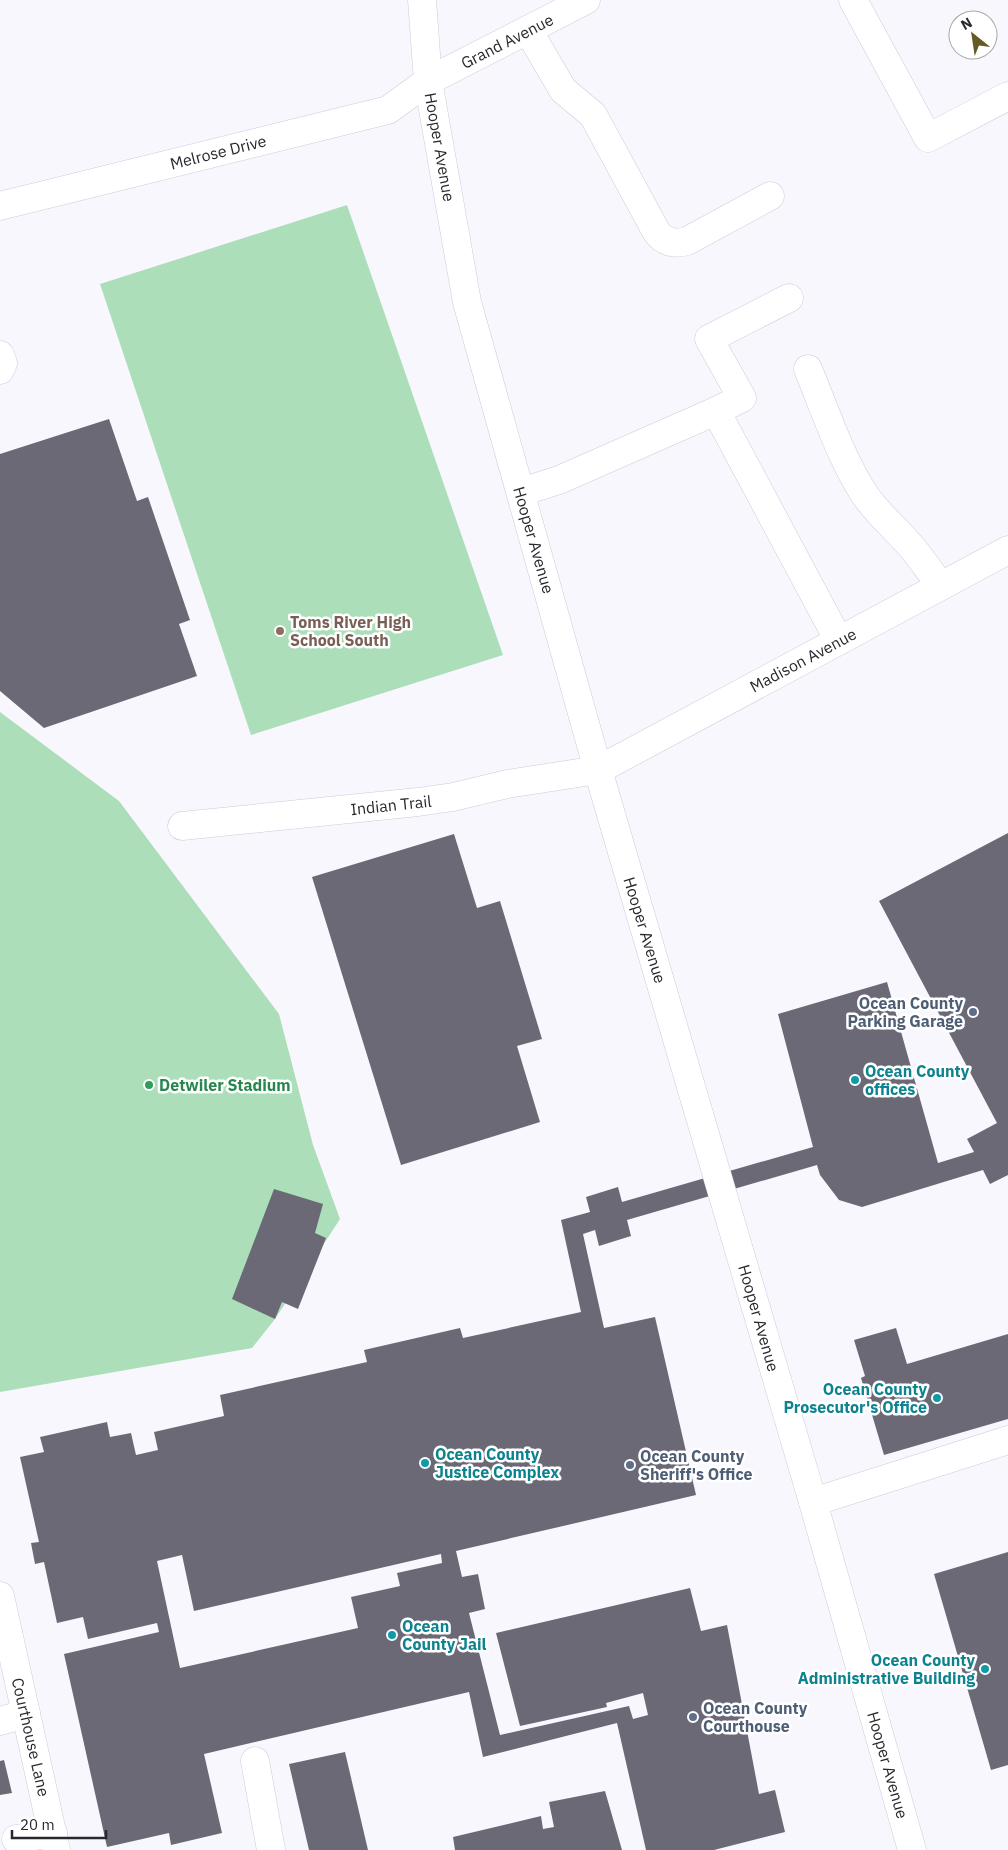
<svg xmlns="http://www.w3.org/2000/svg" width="1008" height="1850" viewBox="0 0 1008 1850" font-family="'IBM Plex Sans',sans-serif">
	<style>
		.green { fill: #abdeb9 }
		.building { fill: #6c6977; fill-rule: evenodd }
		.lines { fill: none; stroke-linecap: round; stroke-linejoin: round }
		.minor-casing { stroke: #cdcada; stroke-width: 29 }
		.major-casing { stroke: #cdcada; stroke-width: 29 }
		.minor { stroke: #fff; stroke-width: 28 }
		.major { stroke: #fff; stroke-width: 28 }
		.education-dot { fill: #8d6e63; stroke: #fff; stroke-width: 2 }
		.service-dot { fill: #5c6f8a; stroke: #fff; stroke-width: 2 }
		.culture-dot { fill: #0f9aa8; stroke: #fff; stroke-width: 2 }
		.leisure-dot { fill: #2e9e5b; stroke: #fff; stroke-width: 2 }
		.labels { text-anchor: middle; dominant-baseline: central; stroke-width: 5; stroke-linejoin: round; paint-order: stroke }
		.street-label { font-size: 16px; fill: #29282e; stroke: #fff }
		.education-label { font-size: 16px; font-weight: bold; fill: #785e54; stroke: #fff; text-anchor: start }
		.service-label { font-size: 16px; font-weight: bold; fill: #4e5e75; stroke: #fff; text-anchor: start }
		.culture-label { font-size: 16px; font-weight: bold; fill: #0d838f; stroke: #fff; text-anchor: start }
		.leisure-label { font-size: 16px; font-weight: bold; fill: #27864d; stroke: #fff; text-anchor: start }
	</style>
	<rect width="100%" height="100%" fill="#f9f7fe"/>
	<!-- green -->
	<g class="green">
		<path d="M347,205L503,655L251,735L100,284Z"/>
		<path d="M0,712L119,801L279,1014L313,1145L340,1219L275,1319L252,1348L0,1392Z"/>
	</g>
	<!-- building -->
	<g class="building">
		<path d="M109,419L137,501L148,497L190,620L179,624L197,676L44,728L0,691V454Z"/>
		<path d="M1008,833V1175L990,1184L983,1170L862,1207L839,1200L820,1175L817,1165L627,1220L631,1236L599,1246L595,1230L583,1234L604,1328L655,1317L696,1495L456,1551L462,1577L478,1574L485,1609L469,1613L500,1735L629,1706L633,1719L648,1715L643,1693L606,1703L607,1707L520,1726L496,1633L690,1588L701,1631L727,1625L759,1794L775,1790L785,1832L714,1850H646L617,1723L483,1757L469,1692L204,1754L222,1833L171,1845L169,1833L107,1847L64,1654L159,1632L157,1623L88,1639L83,1617L57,1623L44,1562L35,1564L31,1543L39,1542L20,1457L44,1452L40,1437L107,1422L110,1437L131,1433L136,1455L158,1450L154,1432L224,1416L220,1395L367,1362L364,1350L460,1328L463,1338L581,1312L561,1220L590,1212L586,1197L618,1187L622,1202L813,1147L778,1014L887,982L938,1163L974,1152L967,1139L997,1123L879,901ZM441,1554L442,1563L397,1573L400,1586L351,1597L358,1628L180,1668L157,1561L182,1555L194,1611Z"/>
		<path d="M454,834L477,908L500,901L542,1039L517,1046L540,1122L401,1165L312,877Z"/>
		<path d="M274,1189L323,1204L315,1233L326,1238L298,1309L282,1302L275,1319L232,1299Z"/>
		<path d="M896,1328L907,1364L1008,1334V1419L884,1455L861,1378L865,1376L854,1340Z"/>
		<path d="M1008,1552V1765L991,1770L934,1574Z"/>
		<path d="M345,1752L368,1850H309L289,1764Z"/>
		<path d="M4,1760L12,1793L0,1795V1761Z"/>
		<path d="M605,1791L622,1850H455L453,1837L541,1816L543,1829L554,1827L549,1802Z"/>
	</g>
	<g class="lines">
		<defs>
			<g id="minor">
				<path d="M853,0L928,138L1008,96"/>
				<path d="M528,30L563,90L593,115L656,231C663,242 674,245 687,241L770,196"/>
				<path d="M0,206L388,110L428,81L586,0"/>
				<path d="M0,355L3,363L0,370"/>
				<path d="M808,369C825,410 841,459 865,495C877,513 894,527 908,543C920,556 930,572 941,586"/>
				<path d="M716,411L742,398L709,339L789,298"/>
				<path d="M521,492L559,480L716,411L839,641"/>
				<path d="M182,826L418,802L453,797L507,784L598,770L1008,550"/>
				<path d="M813,1502L1008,1440"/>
				<path d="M0,1596L56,1850"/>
				<path d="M0,1721L26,1714"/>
				<path d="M255,1761L271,1850"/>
				<path d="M16,1839L53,1833"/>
			</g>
			<path id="major" d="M422,0L428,81L467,302L598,770L813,1502L912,1850"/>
		</defs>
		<!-- minor casing -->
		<use href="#minor" class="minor-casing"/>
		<!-- major casing -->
		<use href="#major" class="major-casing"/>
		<!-- minor -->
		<use href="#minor" class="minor"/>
		<!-- major -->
		<use href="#major" class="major"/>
	</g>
	<!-- markers -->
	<circle class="education-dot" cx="280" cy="631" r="5"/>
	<g class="service-dot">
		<circle cx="973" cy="1012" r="5"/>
		<circle cx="630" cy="1465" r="5"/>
		<circle cx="693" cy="1717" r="5"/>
	</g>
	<g class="culture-dot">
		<circle cx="855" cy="1080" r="5"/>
		<circle cx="937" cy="1398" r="5"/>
		<circle cx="425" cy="1463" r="5"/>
		<circle cx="392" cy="1635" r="5"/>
		<circle cx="985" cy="1669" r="5"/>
	</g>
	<circle class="leisure-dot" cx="149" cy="1085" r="5"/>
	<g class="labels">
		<!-- street labels -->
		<g class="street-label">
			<text transform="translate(507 41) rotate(-27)">Grand Avenue</text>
			<text transform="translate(440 147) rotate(80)">Hooper Avenue</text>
			<text transform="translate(218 152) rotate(-14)">Melrose Drive</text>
			<text transform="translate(534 540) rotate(74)">Hooper Avenue</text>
			<text transform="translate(803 660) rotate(-28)">Madison Avenue</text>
			<text transform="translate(391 805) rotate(-6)">Indian Trail</text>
			<text transform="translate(645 930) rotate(73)">Hooper Avenue</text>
			<text transform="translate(759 1318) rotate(74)">Hooper Avenue</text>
			<text transform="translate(31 1737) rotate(77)">Courthouse Lane</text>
			<text transform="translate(888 1765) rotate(74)">Hooper Avenue</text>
		</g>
		<!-- education labels -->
		<g class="education-label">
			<text x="290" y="622">Toms River High<tspan x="290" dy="18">School South</tspan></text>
		</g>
		<!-- service labels -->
		<g class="service-label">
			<text x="963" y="1003" text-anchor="end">Ocean County<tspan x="963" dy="18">Parking Garage</tspan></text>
			<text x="640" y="1456">Ocean County<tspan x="640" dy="18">Sheriff's Office</tspan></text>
			<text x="703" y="1708">Ocean County<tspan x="703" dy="18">Courthouse</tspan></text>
		</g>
		<!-- culture labels -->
		<g class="culture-label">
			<text x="865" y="1071">Ocean County<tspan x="865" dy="18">offices</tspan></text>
			<text x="927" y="1389" text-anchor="end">Ocean County<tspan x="927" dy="18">Prosecutor's Office</tspan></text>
			<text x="435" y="1454">Ocean County<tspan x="435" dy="18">Justice Complex</tspan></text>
			<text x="402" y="1626">Ocean<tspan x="402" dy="18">County Jail</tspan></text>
			<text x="975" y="1660" text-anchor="end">Ocean County<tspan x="975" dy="18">Administrative Building</tspan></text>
		</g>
		<!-- leisure labels -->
		<g class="leisure-label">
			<text x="159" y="1085">Detwiler Stadium</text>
		</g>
	</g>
	<!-- north arrow -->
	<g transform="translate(973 35) rotate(330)"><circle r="24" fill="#ffffff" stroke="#a9a9ab"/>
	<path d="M0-4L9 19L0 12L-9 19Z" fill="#655a26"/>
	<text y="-8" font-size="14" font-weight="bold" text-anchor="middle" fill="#29282e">N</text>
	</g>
	<!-- scale -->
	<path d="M12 1830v8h94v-8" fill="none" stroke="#29282e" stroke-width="2.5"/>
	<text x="20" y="1830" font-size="15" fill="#29282e" stroke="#ffffff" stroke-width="4" paint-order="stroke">20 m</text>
</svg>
